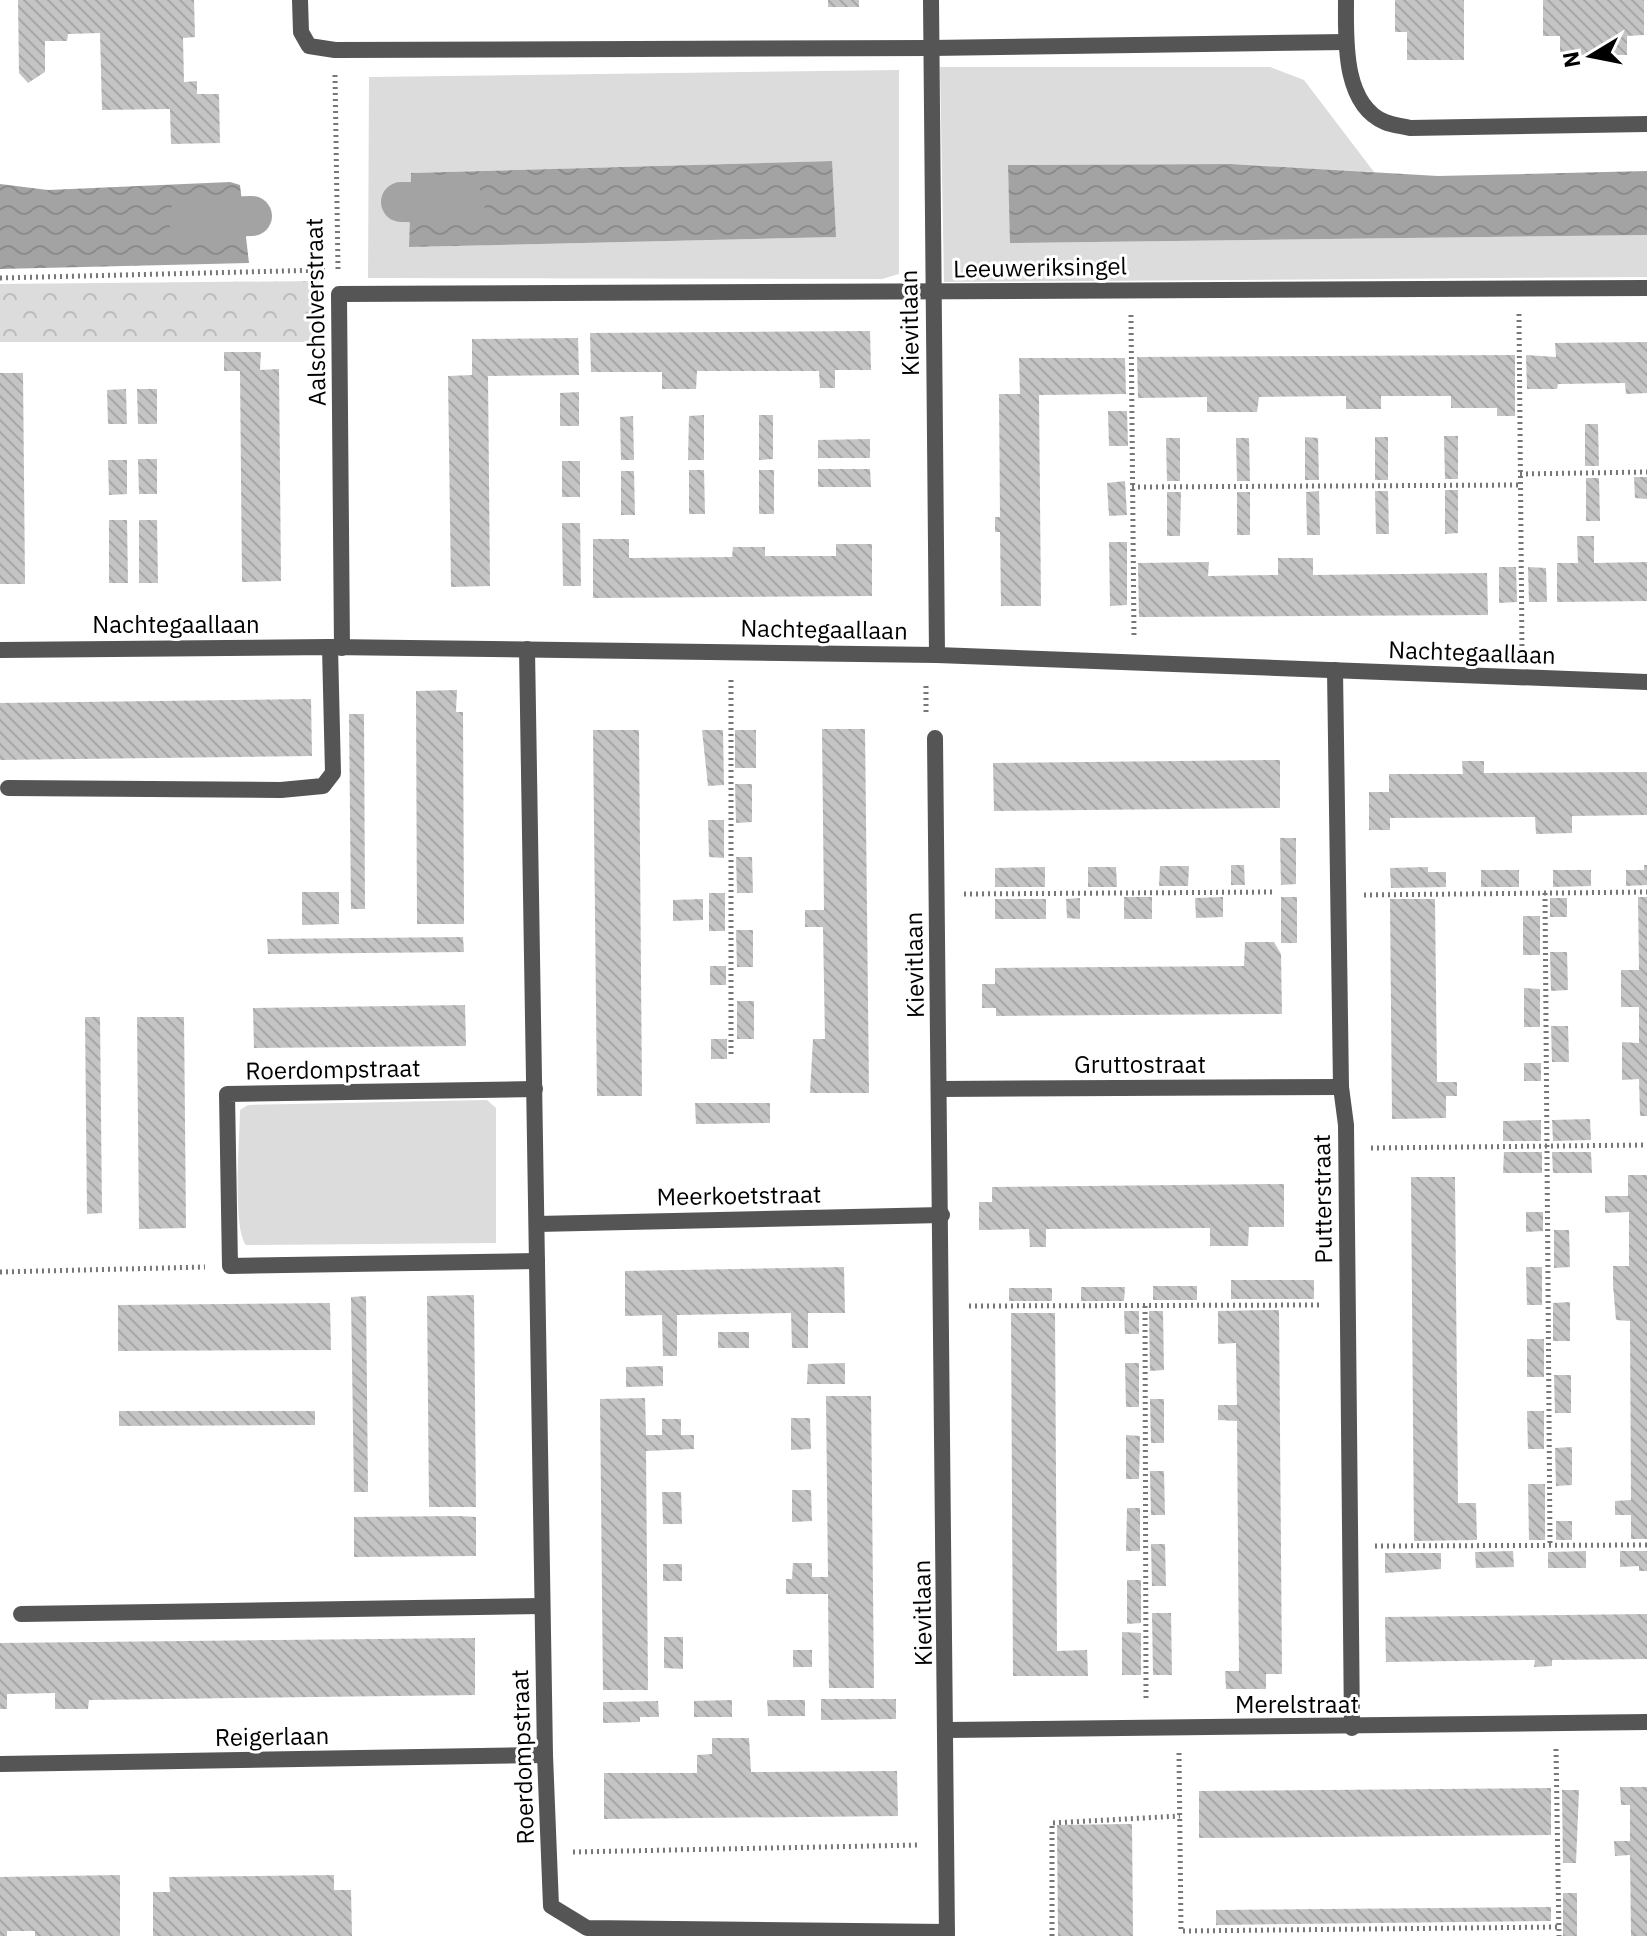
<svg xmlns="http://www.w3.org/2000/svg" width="1647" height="1936" viewBox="0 0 1647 1936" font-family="'IBM Plex Sans',sans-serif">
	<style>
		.grass { fill: #dcdcdc; fill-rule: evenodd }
		.forest { fill: url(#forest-crowns) }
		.water { fill: url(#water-waves) }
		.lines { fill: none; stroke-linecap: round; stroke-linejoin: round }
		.canal { stroke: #a3a3a3; stroke-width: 40 }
		.building { fill: url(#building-back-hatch) }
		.path { stroke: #777; stroke-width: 5; stroke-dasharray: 2 4; stroke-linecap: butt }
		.service { stroke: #555; stroke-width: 16 }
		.minor { stroke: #555; stroke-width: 16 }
		.labels { text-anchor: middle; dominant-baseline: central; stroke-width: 6; stroke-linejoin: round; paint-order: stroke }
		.street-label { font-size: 24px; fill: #000; stroke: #fff }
	</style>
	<defs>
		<pattern id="forest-crowns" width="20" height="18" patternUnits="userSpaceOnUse" patternTransform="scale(2)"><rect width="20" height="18" fill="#dcdcdc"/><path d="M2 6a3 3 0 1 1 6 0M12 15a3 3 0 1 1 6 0" fill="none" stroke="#bbb"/></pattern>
		<pattern id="water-waves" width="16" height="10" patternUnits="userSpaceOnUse" patternTransform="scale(2)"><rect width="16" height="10" fill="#a3a3a3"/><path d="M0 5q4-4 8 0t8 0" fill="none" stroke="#8b8b8b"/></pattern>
		<pattern id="building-back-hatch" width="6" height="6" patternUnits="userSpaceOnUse" patternTransform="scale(2)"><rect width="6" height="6" fill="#c4c4c4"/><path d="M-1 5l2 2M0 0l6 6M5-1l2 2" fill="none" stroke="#a7a7a7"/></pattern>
	</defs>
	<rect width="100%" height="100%" fill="#fff"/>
	<!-- grass -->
	<g class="grass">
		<path d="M940,67H1270L1304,80L1374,172L1231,164L1008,165L1011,243L1647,235V277L944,282Z"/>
		<path d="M899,70V274L882,279L368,278L369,77ZM831,161L835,237L409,247L411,173Z"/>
		<path d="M487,1100L496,1108V1243L246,1245C232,1227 240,1136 240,1110L248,1105Z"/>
	</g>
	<!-- forest -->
	<path class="forest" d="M322,281V342H0V284Z"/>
	<!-- water -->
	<g class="water">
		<path d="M832,161L836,237L409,247L411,173Z"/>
		<path d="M1231,164L1438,176L1647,171V235L1010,243L1008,165Z"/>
		<path d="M230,182L240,185L249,263L0,269V184L48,190Z"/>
	</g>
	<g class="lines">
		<!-- canal -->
		<g class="canal">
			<path d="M401,202L465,203"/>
			<path d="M188,218L252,216"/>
		</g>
	</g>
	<!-- building -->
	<g class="building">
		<path d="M18,0H194L195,37L183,38L184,82L197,81V94H219L220,143L171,144L170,109L102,110L100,33L68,34L67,41H45V72L28,83L19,73Z"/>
		<rect x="828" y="0" width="31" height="7"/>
		<path d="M1395,0H1464V60H1407V32H1395Z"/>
		<path d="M1543,0H1644V35L1627,36V55H1560V36H1543Z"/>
		<path d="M870,331L871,370H835V388H820L819,371H697L696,389H662V372H591L590,333Z"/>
		<path d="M578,338L579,375L488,376L490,586L451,587L448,376L472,375V339Z"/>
		<path d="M1647,342V393L1626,394L1625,383L1558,384L1557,389H1527L1526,355L1556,357L1555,343Z"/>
		<path d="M224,352H261L260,370L279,369L281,581L242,582L240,371H224Z"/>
		<path d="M1515,355V416H1497V408H1451V396H1381V409H1346V396L1259,397L1257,412H1207V397L1138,398L1137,357Z"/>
		<path d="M1019,358H1125L1126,394L1039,395L1041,606H1001L1000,532H995V517H1000L999,394H1020Z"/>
		<path d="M0,373H23L25,584H0Z"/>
		<path d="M126,389L127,424H108L107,390Z"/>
		<path d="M137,389H157V424H138Z"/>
		<path d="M579,392V426H560V393Z"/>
		<path d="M1108,411H1127L1128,446H1109Z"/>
		<path d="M704,415V460H688L689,416Z"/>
		<path d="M759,415H773V459L759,460Z"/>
		<path d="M633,416L634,460H621L620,417Z"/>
		<path d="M1585,424H1598L1599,466H1585Z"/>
		<path d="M1444,436H1458V479H1445Z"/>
		<path d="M1305,437L1318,438L1319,480H1305Z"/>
		<rect x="1375" y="437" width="13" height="43"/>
		<path d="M1166,438H1180V481H1167Z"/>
		<path d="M1236,438H1249L1250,481H1237Z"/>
		<path d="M870,439V458H818V440Z"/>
		<path d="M138,459H157V494H139Z"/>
		<path d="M108,460H127V494L109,495Z"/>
		<rect x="562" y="461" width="18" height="36"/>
		<path d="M818,469H870L871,487H818Z"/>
		<path d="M689,470H704L705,514H689Z"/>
		<rect x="759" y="470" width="15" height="44"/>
		<path d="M621,471H634L635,515H621Z"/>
		<path d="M1634,477H1647V499L1635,498Z"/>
		<path d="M1586,478H1599L1600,521H1586Z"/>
		<path d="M1125,481L1127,515L1109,516L1107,483Z"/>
		<path d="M1445,490H1458V533L1445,534Z"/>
		<path d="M1319,491L1320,535H1307L1306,492Z"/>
		<path d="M1375,491H1388L1389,534H1376Z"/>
		<path d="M1167,492H1181L1180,536H1167Z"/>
		<rect x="1237" y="492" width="13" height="43"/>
		<path d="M109,520H127L128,583H109Z"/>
		<path d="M139,520H157L158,583H139Z"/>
		<path d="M562,523H580L581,586H563Z"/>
		<path d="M1577,536H1594V563L1647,562V601L1557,602V563H1578Z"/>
		<path d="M593,539H629V558L732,557L733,547H765V556H836V544H872V596L593,598Z"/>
		<path d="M1109,542H1127V605L1110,606Z"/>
		<path d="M1278,558H1313V575L1487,573L1488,615L1139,617L1138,563L1209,562L1208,576L1278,575Z"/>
		<path d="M1499,567H1516L1517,602L1499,603Z"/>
		<path d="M1528,567L1546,568L1547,602H1529Z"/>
		<path d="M457,690L456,712H463L464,924H417L416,691Z"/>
		<path d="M311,699L312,756L0,760V703Z"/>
		<path d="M349,714H364L365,909H351Z"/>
		<path d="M822,729H865L869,1093H810L813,1039H825L823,927H805V910H824Z"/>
		<path d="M593,730H639L642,1096H597Z"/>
		<path d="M702,730H723L724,785L708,786Z"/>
		<rect x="735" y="730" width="21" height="38"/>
		<path d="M1280,760V808L994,811L993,763Z"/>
		<path d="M1462,761H1484V773L1647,772V815L1572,816V833L1536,834L1535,817L1390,818V830H1369V792H1389V774H1463Z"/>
		<path d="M735,784H752V822L736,823Z"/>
		<path d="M708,820H724V858L709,857Z"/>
		<path d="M1280,838H1296V884L1281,885Z"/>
		<path d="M736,857H752L753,893H737Z"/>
		<path d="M1231,865H1244L1245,885H1231Z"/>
		<path d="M1644,865H1647V885L1626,886V870H1644Z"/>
		<path d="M1160,866H1189L1188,886H1159Z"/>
		<path d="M1045,867V887H995V868Z"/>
		<path d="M1088,867H1116L1117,887H1088Z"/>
		<path d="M1428,867V872H1446V887L1391,888L1390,868Z"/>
		<rect x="1481" y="870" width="38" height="17"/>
		<path d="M1553,870H1591V886L1553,887Z"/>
		<path d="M302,892H339V924L302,925Z"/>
		<rect x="709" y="893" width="16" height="38"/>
		<rect x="1124" y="897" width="28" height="22"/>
		<path d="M1223,897V917L1196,918L1195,898Z"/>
		<rect x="1281" y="897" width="16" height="46"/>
		<path d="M1638,897H1647V1116H1640L1639,1079L1622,1080V1042L1639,1043V1007H1621V970H1639Z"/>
		<path d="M1080,898V919L1067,918L1066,899Z"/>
		<rect x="1550" y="898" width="17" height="19"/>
		<path d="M703,899V920L673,921V900Z"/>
		<rect x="995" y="899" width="51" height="20"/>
		<path d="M1390,899H1435L1437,1082H1457V1096H1446V1118L1392,1119Z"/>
		<rect x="1523" y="916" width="17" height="39"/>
		<path d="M736,930H753V967H737Z"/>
		<path d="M463,937L464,952L268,954L267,939Z"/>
		<path d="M1245,942H1274L1281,954L1282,1014L996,1016V1008H982V984H995V968L1244,966Z"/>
		<path d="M1550,952H1567L1568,990L1551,991Z"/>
		<rect x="710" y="966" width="16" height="19"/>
		<path d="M1524,988L1540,989V1027H1524Z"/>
		<rect x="737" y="1001" width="17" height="38"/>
		<path d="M465,1005L466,1046L254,1048L253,1008Z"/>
		<path d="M85,1017H100L102,1213L87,1214Z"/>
		<path d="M137,1017H184L186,1228L139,1229Z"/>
		<path d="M1551,1026H1568L1569,1062H1552Z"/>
		<rect x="711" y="1039" width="16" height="20"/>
		<rect x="1524" y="1063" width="17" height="18"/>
		<path d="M695,1103H770V1123L696,1124Z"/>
		<path d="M1590,1119L1591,1140L1553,1141L1552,1120Z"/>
		<path d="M1541,1120V1141H1503V1121Z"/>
		<path d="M1504,1152H1542V1173H1503Z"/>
		<path d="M1552,1152H1591L1592,1173H1553Z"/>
		<path d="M1628,1175H1647V1539H1631V1515H1615V1501L1631,1500L1630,1321L1616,1320L1613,1285V1266H1629V1212L1605,1213V1196H1628Z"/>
		<path d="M1411,1177H1455L1458,1503H1476L1477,1540L1414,1541Z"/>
		<path d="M1284,1184V1227H1249L1248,1246H1210V1228L1046,1229V1247H1030L1029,1229L979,1230V1202H992V1187Z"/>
		<path d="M1526,1212H1543V1231L1526,1232Z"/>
		<path d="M1554,1230H1569L1570,1267L1554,1268Z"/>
		<path d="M844,1267L845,1313H808V1348H792L791,1313L677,1315V1356H663L662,1315L625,1316V1271Z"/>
		<path d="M1526,1267H1542V1305H1527Z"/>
		<rect x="1231" y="1280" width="83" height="19"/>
		<rect x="1153" y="1286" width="44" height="14"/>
		<path d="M1081,1287H1125L1124,1301H1081Z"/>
		<rect x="1009" y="1288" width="43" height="13"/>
		<path d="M474,1295L476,1507H429L427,1296Z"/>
		<path d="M366,1296L368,1492H354L351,1297Z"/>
		<path d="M1570,1302V1341H1553V1303Z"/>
		<path d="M330,1303L331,1350L118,1351V1305Z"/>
		<path d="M1279,1310L1282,1674H1266V1689H1226L1225,1671H1239L1237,1421L1218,1420V1405H1237L1236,1349V1343L1218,1344V1311Z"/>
		<path d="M1124,1311H1139V1334H1125Z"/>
		<path d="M1149,1311H1163L1164,1370L1150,1371Z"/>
		<path d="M1011,1313H1055L1057,1651L1087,1650L1088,1676H1013Z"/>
		<rect x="718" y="1332" width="31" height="16"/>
		<rect x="1527" y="1339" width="17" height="38"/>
		<path d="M845,1363V1384H807L808,1364Z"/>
		<path d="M1125,1363H1139V1407H1126Z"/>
		<path d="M663,1366V1386L626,1387V1367Z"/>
		<path d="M1554,1375H1571V1413H1555Z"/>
		<path d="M826,1396H871L874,1688H829L828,1594H786V1579H792L793,1563H812V1577H828Z"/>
		<path d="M645,1398L646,1435H662V1419H681V1435H694V1449L646,1451L648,1690H603L600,1399Z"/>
		<path d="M1150,1399H1164V1443H1151Z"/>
		<path d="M119,1411H315V1425L119,1426Z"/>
		<path d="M1527,1411H1544V1449H1528Z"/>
		<path d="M791,1418H810L811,1449L791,1450Z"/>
		<path d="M1126,1435L1140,1436L1139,1479H1126Z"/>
		<path d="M1572,1447V1485L1556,1486L1555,1448Z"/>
		<path d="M1150,1471H1164L1165,1515H1151Z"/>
		<path d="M1528,1484H1545V1540H1529Z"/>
		<path d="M792,1490H811L812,1521L792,1522Z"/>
		<path d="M662,1492H681L682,1524H663Z"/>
		<path d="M1127,1508H1140V1551H1126Z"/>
		<path d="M459,1516L476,1517V1556L354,1557V1517Z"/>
		<rect x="1556" y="1521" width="16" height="19"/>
		<path d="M1151,1544H1165L1166,1586H1152Z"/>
		<path d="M1513,1551L1514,1567L1476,1568L1475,1552Z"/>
		<path d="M1586,1551V1568H1548V1552Z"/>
		<path d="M1620,1551H1647V1571H1639V1566L1620,1567Z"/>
		<path d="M1385,1553H1441V1569L1385,1573Z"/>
		<rect x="663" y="1564" width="19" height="17"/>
		<path d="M1127,1580H1141V1623L1127,1624Z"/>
		<path d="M1152,1613H1171L1172,1675H1153Z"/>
		<path d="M1647,1614V1659L1552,1660V1666L1534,1667L1535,1660H1531L1386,1662L1385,1617Z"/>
		<path d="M1122,1632L1141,1633V1675H1122Z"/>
		<path d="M664,1637H683V1669L664,1668Z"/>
		<path d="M475,1638V1695L89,1700L88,1709H55V1693L7,1694V1709H0V1643Z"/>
		<rect x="793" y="1650" width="19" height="17"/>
		<path d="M821,1699H896V1719L821,1720Z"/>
		<path d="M732,1700V1717H694V1701Z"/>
		<path d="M767,1700H805V1716H768Z"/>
		<path d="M658,1701L659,1717H640V1722L603,1723V1702Z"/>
		<path d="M712,1738H749L751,1772L897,1771L898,1816L604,1819V1773H697V1755L712,1754Z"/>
		<path d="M1620,1787H1647V1936H1631L1630,1855L1615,1856L1614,1841H1630V1805H1621Z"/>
		<path d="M1551,1788V1835L1199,1838V1791Z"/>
		<path d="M1562,1790H1579L1576,1863H1563Z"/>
		<path d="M1132,1824L1133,1936H1058L1057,1825Z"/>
		<path d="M120,1875V1936H35V1931H7V1936H0V1877Z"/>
		<path d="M334,1875V1890H351L352,1936H153V1892H170L169,1877Z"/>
		<rect x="1563" y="1893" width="14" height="43"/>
		<path d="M1551,1907V1921L1216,1925V1910Z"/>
	</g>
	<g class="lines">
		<!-- path -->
		<g class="path">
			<path d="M335,75L338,269"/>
			<path d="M0,278L325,270"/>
			<path d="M1519,314L1522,652"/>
			<path d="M1131,315L1134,637"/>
			<path d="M1520,474L1647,472"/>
			<path d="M1132,487L1520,485"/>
			<path d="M731,680V1056"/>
			<path d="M926,712V682"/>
			<path d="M1545,893L1550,1545"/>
			<path d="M964,894L1275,892"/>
			<path d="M1364,895L1647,892"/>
			<path d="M1371,1148L1647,1145"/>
			<path d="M0,1272L205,1267"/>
			<path d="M969,1306L1323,1305"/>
			<path d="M1145,1306L1146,1701"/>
			<path d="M1375,1546L1647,1545"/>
			<path d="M1556,1749L1559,1936"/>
			<path d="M1179,1753L1181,1931L1559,1927"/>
			<path d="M573,1852L919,1845"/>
			<path d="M1052,1936V1823L1180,1816"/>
		</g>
		<!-- service -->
		<path class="service" d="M8,788L281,790L323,786L333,773L330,647"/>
		<!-- minor -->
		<g class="minor">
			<path d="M300,0L301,32L309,46L335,50L931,48L1346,42"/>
			<path d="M931,0L937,655"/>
			<path d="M1346,0C1346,37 1342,104 1385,122C1392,125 1402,126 1410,128L1647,124"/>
			<path d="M342,648L339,294L1647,288"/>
			<path d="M527,649L545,1755L551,1906L587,1928L947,1932"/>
			<path d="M0,650L330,647L937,655L1647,682"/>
			<path d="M1335,670L1341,1087L1346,1125L1352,1728"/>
			<path d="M935,738L947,1936"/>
			<path d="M535,1089L227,1094L230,1266L537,1261"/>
			<path d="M939,1089L1341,1087"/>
			<path d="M537,1224L942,1215"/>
			<path d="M21,1614L542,1606"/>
			<path d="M947,1730L1647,1722"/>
			<path d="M0,1764L545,1755"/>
		</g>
	</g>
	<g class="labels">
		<!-- street labels -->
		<g class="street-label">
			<text transform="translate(1040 267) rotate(-1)">Leeuweriksingel</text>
			<text transform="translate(315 312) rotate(-91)">Aalscholverstraat</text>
			<text transform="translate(909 323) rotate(-91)">Kievitlaan</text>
			<text x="176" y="624">Nachtegaallaan</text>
			<text transform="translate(824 629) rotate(1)">Nachtegaallaan</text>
			<text transform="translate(1472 652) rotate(2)">Nachtegaallaan</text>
			<text transform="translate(914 965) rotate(-91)">Kievitlaan</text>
			<text x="1140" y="1064">Gruttostraat</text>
			<text transform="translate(333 1069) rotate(-1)">Roerdompstraat</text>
			<text transform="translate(739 1195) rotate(-1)">Meerkoetstraat</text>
			<text transform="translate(1322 1199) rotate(-91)">Putterstraat</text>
			<text transform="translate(922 1613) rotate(-91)">Kievitlaan</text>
			<text x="1297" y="1704">Merelstraat</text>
			<text transform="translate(272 1736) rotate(-1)">Reigerlaan</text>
			<text transform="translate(522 1757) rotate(-92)">Roerdompstraat</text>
		</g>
	</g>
	<!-- north arrow -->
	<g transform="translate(1591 56) rotate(260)" stroke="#ffffff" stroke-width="6" paint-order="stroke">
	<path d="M0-6L14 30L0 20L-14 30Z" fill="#000000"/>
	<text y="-12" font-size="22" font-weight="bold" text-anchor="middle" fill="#000000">N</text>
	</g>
</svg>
